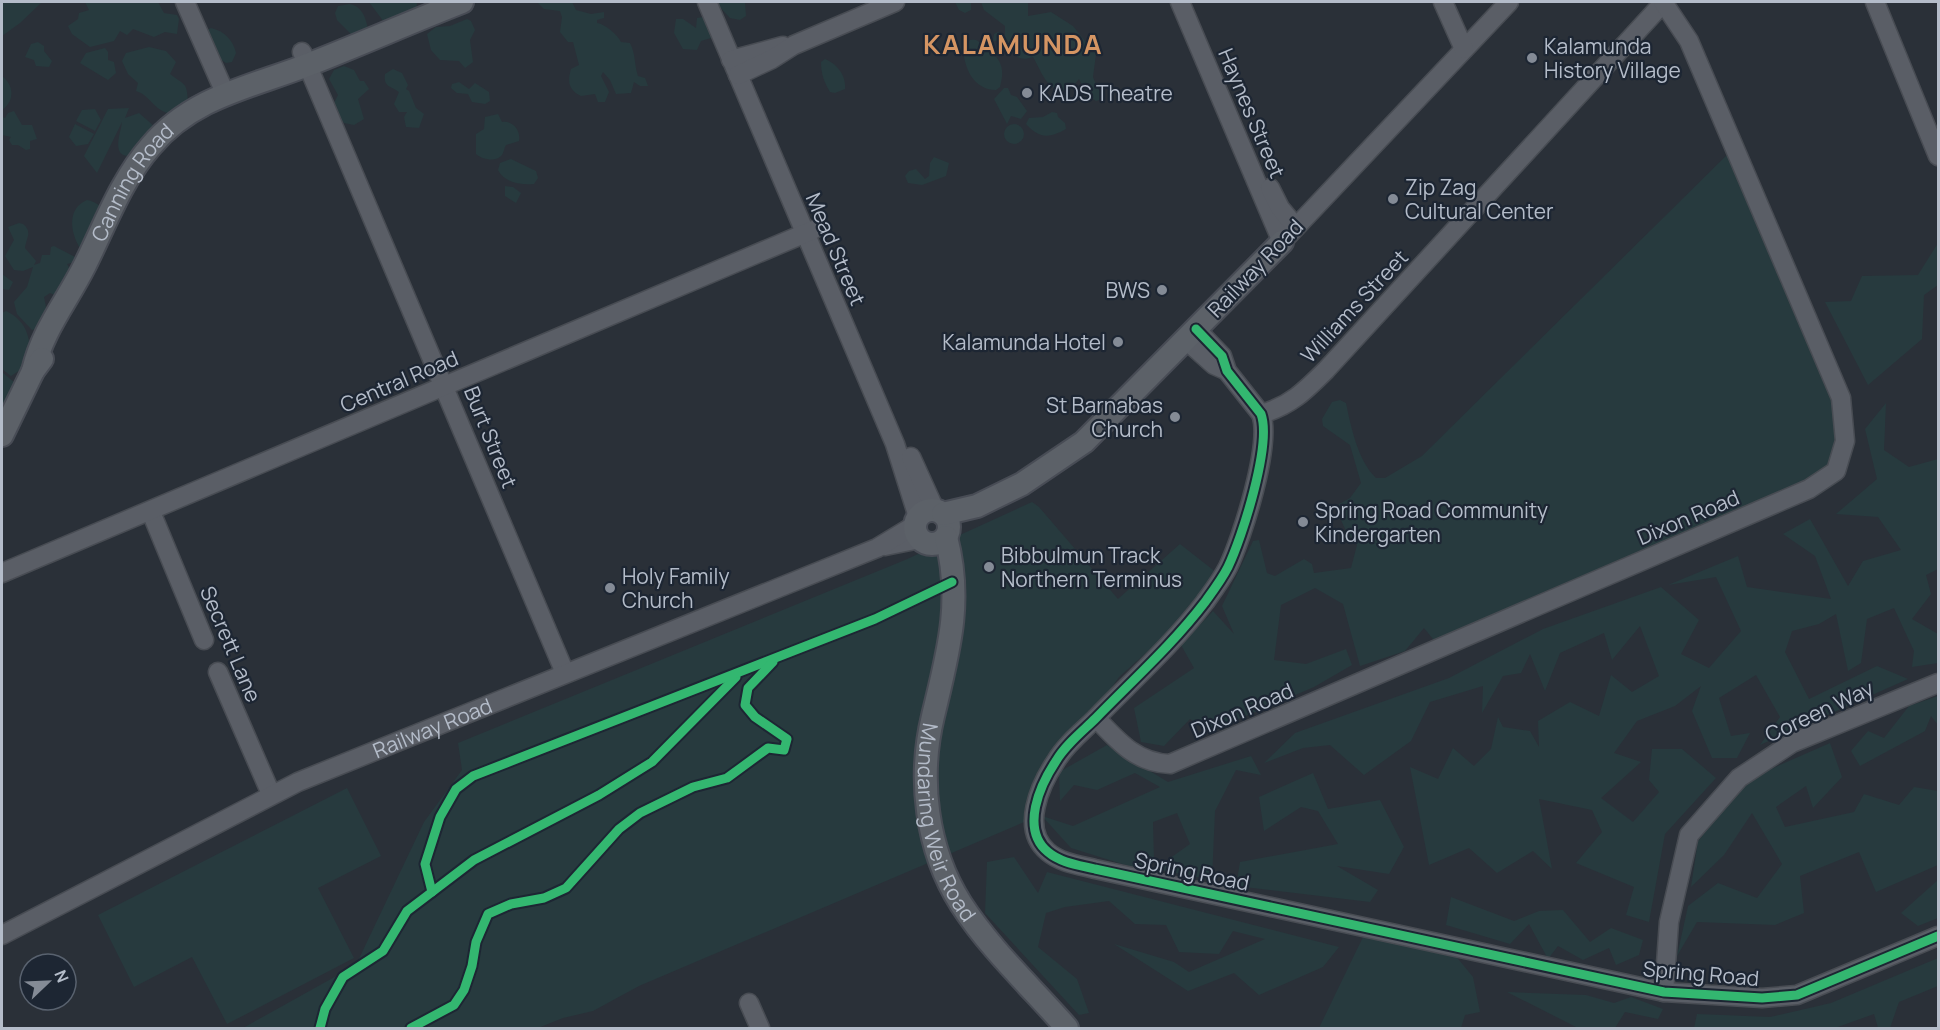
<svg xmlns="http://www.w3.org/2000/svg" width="1940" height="1030" viewBox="0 0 1940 1030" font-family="Manrope,sans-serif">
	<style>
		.green { fill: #273a3e }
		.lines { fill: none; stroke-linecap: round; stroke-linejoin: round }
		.minor-casing { stroke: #484c53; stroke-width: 21 }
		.major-casing { stroke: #484c55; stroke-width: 26 }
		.minor { stroke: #5a5e66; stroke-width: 18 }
		.major { stroke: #5c6168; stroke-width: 22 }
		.cycleway-casing { stroke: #1d2633; stroke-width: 13 }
		.cycleway { stroke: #33b770; stroke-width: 9 }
		.poi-dot { fill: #848b96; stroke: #1d2633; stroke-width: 2 }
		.labels { text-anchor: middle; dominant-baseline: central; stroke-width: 4.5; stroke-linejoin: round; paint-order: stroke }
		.poi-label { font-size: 21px; fill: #b4bcc9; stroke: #1d2633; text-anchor: start }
		.street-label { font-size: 21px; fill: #b4bcc9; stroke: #1d2633 }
		.district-label { font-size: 27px; font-weight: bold; letter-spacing: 1.5px; fill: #d59563; stroke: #1d2633 }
	</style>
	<rect width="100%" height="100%" fill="#2a3038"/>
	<!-- green -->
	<g class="green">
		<path d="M2,2H42L20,23L2,36Z"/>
		<path d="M85,2H158L164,13L177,15L179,19L177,34L165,32L154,37L133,29L127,35L120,31L114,41L90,47L72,34L68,26L78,19L79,13L89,10Z"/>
		<path d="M369,2H417L416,12L384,22Z"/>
		<path d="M537,2H572L576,10L591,14L604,12V18L597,20V23C605,24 618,35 621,42L630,43C636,55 634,64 638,76L645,78L648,86H640L634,82L631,93L616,94L610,80L603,72L601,76L609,92L605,102H598L595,94L581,96C569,90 567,82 571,69L579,65L573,42H568L560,32L562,17L560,11L544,9Z"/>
		<path d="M715,2H745L746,16L740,20L730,18Z"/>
		<path d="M955,2H971V10L965,13L959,10Z"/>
		<path d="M981,2H1028V16L1051,12L1073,26L1085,41L1091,42L1097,47L1093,77L1097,87L1105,98L1096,101L1087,95L1079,79L1070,90C1047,94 1042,72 1033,57C1016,63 1013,53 1006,40L993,41L994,34L998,32L1005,35V26L984,10Z"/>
		<path d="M350,4C363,7 366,19 368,30L354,37L337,20L335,13L338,6Z"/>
		<path d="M703,17L712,34L711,38L701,41L697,50L683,49L674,33L676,19H683L696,28L697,18Z"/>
		<path d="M467,19L471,21L475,30L470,40L473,62L465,68L459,61L440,60L431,50L427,34L436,27L450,26Z"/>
		<path d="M211,28C224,31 233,40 236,53L232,62L226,63L215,56L205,31Z"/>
		<path d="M970,40C977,39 978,41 983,45C1000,58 1006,66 1000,87L996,90C973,90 964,67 963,48Z"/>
		<path d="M38,42L44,46V51L52,61L49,67L36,66L34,60L25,57L31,44Z"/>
		<path d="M149,47L166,51L176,62L170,74C185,86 187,81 188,103L171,114C154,111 150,95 136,91L138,83L128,74L122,61L126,53Z"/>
		<path d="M105,48L108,52V60L114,62L116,73L108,80L80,63L86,53Z"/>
		<path d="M825,59C837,64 846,75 845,89L835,93L830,92C824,82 821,74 821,62Z"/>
		<path d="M344,66L354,70L360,81H364L369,89L358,99L364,119L354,125L344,123L335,114L333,105L338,95L329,79L334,70Z"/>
		<path d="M393,69L402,73L408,85L406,89L409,91L416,108L424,114L419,128L406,127L404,117L407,112H399L394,104L399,92C391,86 383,87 385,74Z"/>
		<path d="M2,76C14,85 15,101 2,110Z"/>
		<path d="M459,82L469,89L475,83L489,92L490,101L485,104L472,102L468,94L457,93L451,88L452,84Z"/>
		<path d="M1004,88H1008L1011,95L1017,97L1027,111L1021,119L1011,116L1007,124L994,99Z"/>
		<path d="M129,108L125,118L139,113L155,127L131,156C110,158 121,132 122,122L97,173L84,156L108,109Z"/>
		<path d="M95,109L101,120L95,131L76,121L82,110Z"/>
		<path d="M14,111L22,125H32L37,139L30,141V149L26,150L18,145H12L9,140L11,137L2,135V117L5,118L8,113Z"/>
		<path d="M1052,112L1057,113L1058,117L1065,123L1066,129C1048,139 1039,138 1026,124L1029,118L1043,117Z"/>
		<path d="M498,114L502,122C513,120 521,131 519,141L506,145C504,148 504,152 502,155C496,163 481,159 476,154V134L484,129L485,117Z"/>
		<path d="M75,124L94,134L88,144L76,146L69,137Z"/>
		<circle cx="1014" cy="134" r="10"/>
		<path d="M1734,148L1841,398L1836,471L1437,644L1424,628L1405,651L1360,666L1343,604L1315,588L1281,605L1274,660L1306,664L1346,649L1352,665L1314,687L1208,732L1190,719L1164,746L1141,742L1134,708L1194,668L1181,645L1213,611L1234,634L1222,606L1253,541L1259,540L1267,573L1275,576L1304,559L1312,564L1314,573L1351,568L1357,545L1346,531L1336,509L1339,504L1350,498L1361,483L1350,445L1323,426L1322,419L1332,402L1340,400L1346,403C1351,427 1358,461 1376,478H1385L1422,456Z"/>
		<path d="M934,157L949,163L946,176L922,185L908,183L905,176L909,171L916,169L925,179L929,176L930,163Z"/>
		<path d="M511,159L536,171L538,178L534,184C520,185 505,183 498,170L500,163Z"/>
		<path d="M505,186L513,187L521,193L516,203L505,196Z"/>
		<path d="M87,200C106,203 123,231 105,245C99,249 89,250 82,251C71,236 65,209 87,200Z"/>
		<path d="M19,223L23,224C33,232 26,238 25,248L36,261L34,265L40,263L42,255H50L51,247L54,246L77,258L75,262L67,264L71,271L57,296L50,293L44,297L47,312L37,329L32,330L17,314L14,302L27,287L33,267L23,271L14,270L5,256L14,240L8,227Z"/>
		<path d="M1938,243V285L1924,295L1922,339L1868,385L1825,302L1851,301L1862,276L1918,275Z"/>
		<path d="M2,274L13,282L9,290L2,289Z"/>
		<path d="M6,311C28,321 32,342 29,364L11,376L2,369V313Z"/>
		<path d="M2,372L15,383L10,405L2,402Z"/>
		<path d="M1886,403L1884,450L1909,467L1938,459V569L1926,575L1931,594L1912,619L1938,634V663L1912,667L1914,651L1894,608L1867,619L1861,663L1848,671L1836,614L1819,624L1792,631L1785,652L1809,699L1877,666L1908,679L1760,745L1780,717L1756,675L1719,698L1731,736L1750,733L1737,758H1712L1692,711L1701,686L1675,706L1637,721L1614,753L1641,762L1601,798L1633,822L1659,792L1649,780L1652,749H1682L1716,778L1665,834L1649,922L1626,915L1634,887L1576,863L1602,832L1592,810L1539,799L1552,869L1533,851L1497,873L1469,848L1429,865L1410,767L1438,779L1453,748L1474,766L1491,749L1498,717L1503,727L1530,731L1539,747L1538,721L1570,702L1599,716L1611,675L1632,692L1659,676L1640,626L1612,660L1604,633L1560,653L1545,691L1530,654L1521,673L1503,676L1482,713L1483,686L1430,702L1411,741L1364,775L1330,745L1303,748L1264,763L1295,733L1449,678L1543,629L1661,587L1699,620L1681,654L1709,668L1741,631L1716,577L1668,585L1738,556L1747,587L1831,599L1815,556L1783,534L1810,519L1848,586L1863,561L1901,550L1878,517L1836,514L1877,479L1865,429Z"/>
		<path d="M1032,502L1039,507L1118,599L1180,544L1217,573L1174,628L1119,677L1092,716L1042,768L1036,817L639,986L593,1011L563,1018L538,1028H243L356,965L424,822L462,770L458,743L905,560Z"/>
		<path d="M1938,696V725L1931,716L1925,731L1860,766L1851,751L1868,731L1884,738L1909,706Z"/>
		<path d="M1830,743L1842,777L1813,808L1806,786L1776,807L1785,827L1854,812L1864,794L1899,805L1914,787L1938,791V865L1876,892L1859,852L1800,876L1804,913L1775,925L1697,922L1677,956L1688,906L1718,883L1757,898L1782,864L1752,813L1724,855L1691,887L1698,841L1748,779Z"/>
		<path d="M1107,745L1168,782L1251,756L1261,775L1236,770L1215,811L1212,880L1155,869L1190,844L1177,813L1153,822L1154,860L1135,868L1071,848L1042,816L1073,826L1160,787L1135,773L1097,790L1074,785L1060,801L1059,772Z"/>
		<path d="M1313,773L1328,809L1380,800L1404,847L1389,874L1337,866L1378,890L1370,902L1236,886L1240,862L1338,844L1318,811L1301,807L1264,831L1259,797Z"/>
		<path d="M347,788L381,856L318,888L354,958L227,1024L192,957L134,987L98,915Z"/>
		<path d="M1014,857L1038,893L1047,872L1339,947L1323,967L1259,995L1234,973L1188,991L1114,944L1174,962L1189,972L1265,939L1233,931L1219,954L1179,952L1166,925L1135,924L1109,901L1065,907L1046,913L1038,947L1077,979L1089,1013L1079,1015L985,913L987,862Z"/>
		<path d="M1938,880V918L1918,926L1901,913Z"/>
		<path d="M1451,897L1514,921L1539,911L1563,910L1590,942L1611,928L1643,940L1639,955L1616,965L1609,948L1583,960L1558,946L1548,959L1529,924L1510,944L1446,925Z"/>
		<path d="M1364,935L1454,954L1473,977L1480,1012L1465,1015L1461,1028H1319Z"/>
		<path d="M1938,958V986L1899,1002L1890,1028H1878L1874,1014L1835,1028H1694L1697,1014L1770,1017L1831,1003Z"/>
		<path d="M1507,992L1586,995L1614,1003L1631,997L1663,1009L1658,1019L1625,1012L1615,1028H1578Z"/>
	</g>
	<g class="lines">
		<defs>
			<g id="minor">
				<path d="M185,2L225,93"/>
				<path d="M707,2L895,444L918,517"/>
				<path d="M1180,2L1282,242L1509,2"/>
				<path d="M1443,2L1464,49"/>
				<path d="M1875,2L1938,156"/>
				<path d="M302,52L565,673"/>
				<path d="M731,60L783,46"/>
				<path d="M738,75L772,59L794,45L895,2"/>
				<path d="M1270,188L1280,208L1296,227"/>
				<path d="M1196,329L1222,356L1227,371L1261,414C1272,444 1242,538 1228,567C1222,579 1213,591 1205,602C1173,644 1133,680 1096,718C1083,731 1066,744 1056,761C1040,785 1020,829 1048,852C1061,863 1079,865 1095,869L1664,992L1762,998L1797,995L1938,936"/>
				<path d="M1186,340L1214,365L1223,369"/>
				<path d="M1261,414C1290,406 1305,391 1326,370L1664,2"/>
				<path d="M911,457L935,510"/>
				<path d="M151,512L204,640"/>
				<path d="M885,546L920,539"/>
				<path d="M2,573L813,230"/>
				<path d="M218,672L271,794"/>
				<path d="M1096,718C1118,741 1136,763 1170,764L1809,489L1836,471L1845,441L1841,398L1689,41L1663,2"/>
				<path id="s1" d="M2,935L298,782L877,548L915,525"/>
				<path d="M1664,992L1669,922L1689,835L1739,778L1792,743L1938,683"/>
				<path d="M749,1003L760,1028"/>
			</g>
			<g id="major">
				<path id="s2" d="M33,371C43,329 66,303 85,265C105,225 121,180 151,146C193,96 252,87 310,64C361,44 411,22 462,2"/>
				<path d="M2,435L33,371L42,359"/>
				<circle cx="932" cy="527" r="17"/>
				<path d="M943,514L977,506L1022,484L1084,442L1282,242"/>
				<path id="s3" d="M946,537C963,602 948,653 933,716C918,778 926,849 961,904C990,949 1032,988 1067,1028"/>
			</g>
		</defs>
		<!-- minor casing -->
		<use href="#minor" class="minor-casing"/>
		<!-- major casing -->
		<use href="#major" class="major-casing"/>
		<!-- minor -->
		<use href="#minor" class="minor"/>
		<!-- major -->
		<use href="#major" class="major"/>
		<defs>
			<g id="cycleway">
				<path d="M1196,329L1222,356L1227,371L1261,414C1272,444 1242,538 1228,567C1222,579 1213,591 1205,602C1173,644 1133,680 1096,718C1083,731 1066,744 1056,761C1040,785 1020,829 1048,852C1061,863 1079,865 1095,869L1664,992L1762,998L1797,995L1938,936"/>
				<path d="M432,892L474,860L599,795L652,762L736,677"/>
				<path d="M320,1028L325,1009L343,977L383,951L407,911L432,892L425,864L440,817L456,789L473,776L875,619L952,582"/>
				<path d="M411,1028L454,1005L464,990L472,966L476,942L488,914L511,904L544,898L566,888L619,829L640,813L693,787L727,778L768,748L784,750L787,739L755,717L745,705L748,688L773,662"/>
			</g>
		</defs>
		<!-- cycleway casing -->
		<use href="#cycleway" class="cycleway-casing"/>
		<!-- cycleway -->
		<use href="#cycleway" class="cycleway"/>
	</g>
	<!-- markers -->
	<g class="poi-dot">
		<circle cx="1532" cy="58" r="6"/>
		<circle cx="1027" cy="93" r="6"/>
		<circle cx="1393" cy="199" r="6"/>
		<circle cx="1162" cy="290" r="6"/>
		<circle cx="1118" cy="342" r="6"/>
		<circle cx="1175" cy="417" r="6"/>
		<circle cx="1303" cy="522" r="6"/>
		<circle cx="989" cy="567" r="6"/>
		<circle cx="610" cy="588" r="6"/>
	</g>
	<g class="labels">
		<!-- poi labels -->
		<g class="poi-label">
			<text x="1544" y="46">Kalamunda<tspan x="1544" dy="24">History Village</tspan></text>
			<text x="1039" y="93">KADS Theatre</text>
			<text x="1405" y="187">Zip Zag<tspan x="1405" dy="24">Cultural Center</tspan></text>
			<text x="1150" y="290" text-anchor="end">BWS</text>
			<text x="1106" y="342" text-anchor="end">Kalamunda Hotel</text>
			<text x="1163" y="405" text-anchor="end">St Barnabas<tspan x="1163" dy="24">Church</tspan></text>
			<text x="1315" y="510">Spring Road Community<tspan x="1315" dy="24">Kindergarten</tspan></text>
			<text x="1001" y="555">Bibbulmun Track<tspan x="1001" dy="24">Northern Terminus</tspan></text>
			<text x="622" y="576">Holy Family<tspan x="622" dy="24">Church</tspan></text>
		</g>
		<!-- street labels -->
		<g class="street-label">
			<text transform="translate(1252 113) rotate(67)">Haynes Street</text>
			<text stroke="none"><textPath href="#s2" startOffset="214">Canning Road</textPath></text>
			<text transform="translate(836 249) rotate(67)">Mead Street</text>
			<text transform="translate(1255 268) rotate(-46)">Railway Road</text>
			<text transform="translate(1354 306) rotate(-47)">Williams Street</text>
			<text transform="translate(399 381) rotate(-23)">Central Road</text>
			<text transform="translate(491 437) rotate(68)">Burt Street</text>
			<text transform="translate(1688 517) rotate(-23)">Dixon Road</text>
			<text transform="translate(231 644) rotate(67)">Secrett Lane</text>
			<text transform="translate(1242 710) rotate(-23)">Dixon Road</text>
			<text transform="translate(1819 711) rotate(-25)">Coreen Way</text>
			<text stroke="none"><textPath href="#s1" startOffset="478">Railway Road</textPath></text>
			<text stroke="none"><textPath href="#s3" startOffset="292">Mundaring Weir Road</textPath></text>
			<text transform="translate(1192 871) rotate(12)">Spring Road</text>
			<text transform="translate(1701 973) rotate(5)">Spring Road</text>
		</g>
		<!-- district labels -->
		<g class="district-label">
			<text x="1013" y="43">KALAMUNDA</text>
		</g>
	</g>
	<!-- border -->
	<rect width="1940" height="1030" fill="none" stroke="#b4bcc9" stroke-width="6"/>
	<!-- north arrow -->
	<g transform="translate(48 982) rotate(67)"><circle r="28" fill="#1d2633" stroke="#59626f" stroke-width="1.5"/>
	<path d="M0-4.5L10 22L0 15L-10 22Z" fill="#848b96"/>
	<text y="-9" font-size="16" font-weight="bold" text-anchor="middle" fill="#b4bcc9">N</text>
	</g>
</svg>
